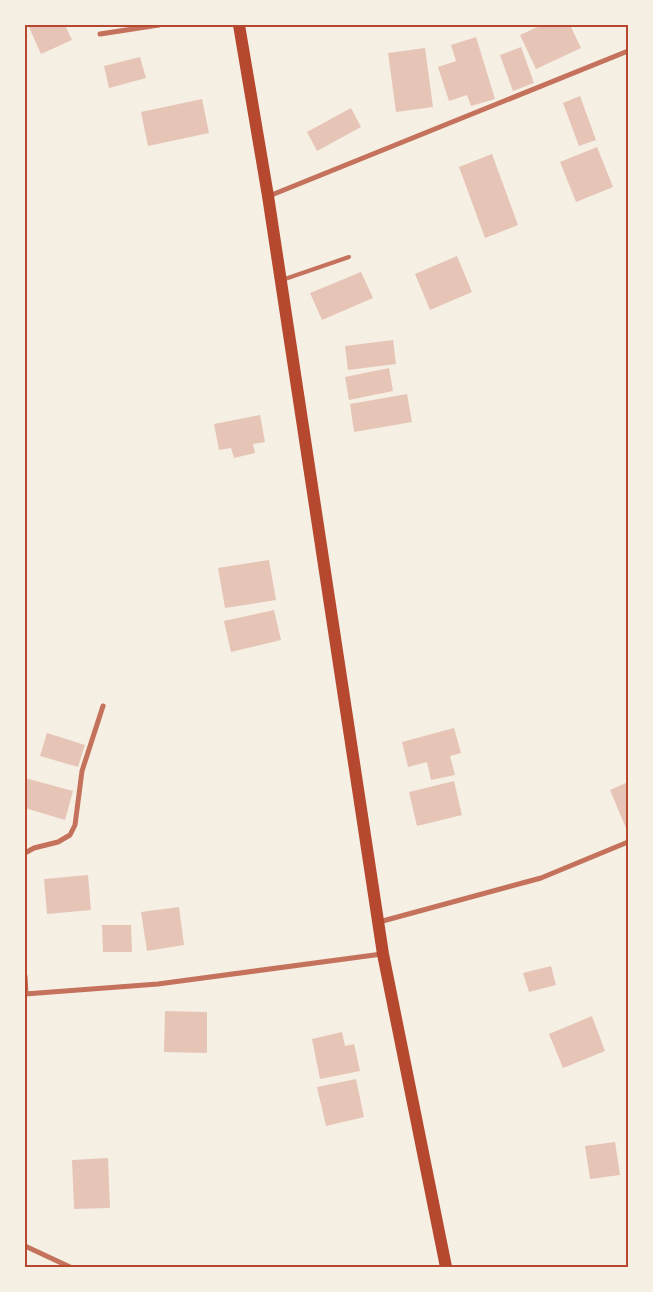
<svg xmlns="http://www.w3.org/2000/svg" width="653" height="1292" viewBox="0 0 653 1292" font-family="Manrope,sans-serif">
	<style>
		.building { fill: #e6c5b7 }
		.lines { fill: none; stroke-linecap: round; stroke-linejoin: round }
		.service { stroke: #c5725c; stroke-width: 4 }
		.minor { stroke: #c5725c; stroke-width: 5 }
		.primary { stroke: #b5482f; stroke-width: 12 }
		.neatline { fill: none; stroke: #b5482f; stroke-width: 2 }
	</style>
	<rect width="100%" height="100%" fill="#f6efe4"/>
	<!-- building -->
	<g class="building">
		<path d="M28,25H65L72,40L41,54Z"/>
		<path d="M542,25H570L581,48L536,69L520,35Z"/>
		<path d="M476,37L495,99L471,106L467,95L449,101L438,67L456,61L451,45Z"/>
		<path d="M521,47L534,83L513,91L500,55Z"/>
		<path d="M425,48L433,107L396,112L388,53Z"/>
		<path d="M140,57L146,78L109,88L104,66Z"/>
		<path d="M580,96L596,140L579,146L563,103Z"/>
		<path d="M202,99L209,133L148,146L141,112Z"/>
		<path d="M351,108L361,127L317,151L307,132Z"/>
		<path d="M597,147L613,187L576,202L560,162Z"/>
		<path d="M492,154L518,225L485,238L459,167Z"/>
		<path d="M457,256L472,292L430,310L415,274Z"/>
		<path d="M361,272L373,298L322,320L310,293Z"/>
		<path d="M393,340L396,364L348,370L345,346Z"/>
		<path d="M389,368L393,391L349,400L345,377Z"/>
		<path d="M407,394L412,422L354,432L350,404Z"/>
		<path d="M260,415L265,442L253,444L255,453L234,458L231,448L219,450L214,424Z"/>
		<path d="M269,560L276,600L225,608L218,568Z"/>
		<path d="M274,610L281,640L231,652L224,621Z"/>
		<path d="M454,728L461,753L450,756L455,775L431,780L427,762L408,767L402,742Z"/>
		<path d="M47,733L85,745L78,767L40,756Z"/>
		<path d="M25,778L73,791L65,820L25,808Z"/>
		<path d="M454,781L462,815L417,826L409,792Z"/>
		<path d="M628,782V833L610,790Z"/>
		<path d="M88,875L91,910L47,914L44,879Z"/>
		<path d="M179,907L184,945L147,951L141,912Z"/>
		<path d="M102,925H131L132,952H103Z"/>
		<path d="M551,966L556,985L529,992L523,973Z"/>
		<path d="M165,1011L207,1012V1053L164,1052Z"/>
		<path d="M592,1016L605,1051L563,1068L549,1034Z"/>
		<path d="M342,1032L345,1046L354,1044L360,1071L320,1079L312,1039Z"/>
		<path d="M356,1079L364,1117L326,1126L317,1087Z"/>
		<path d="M615,1142L620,1175L590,1179L585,1146Z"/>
		<path d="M108,1158L110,1208L74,1209L72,1160Z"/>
	</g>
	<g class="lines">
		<!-- service -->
		<path class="service" d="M282,280L349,257"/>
		<!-- minor -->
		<g class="minor">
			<path d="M100,34L159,25"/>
			<path d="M269,196L628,51"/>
			<path d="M25,853L34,848L58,842L70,835L75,825L82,771L103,706"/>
			<path d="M379,922L541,878L628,842"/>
			<path d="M25,976L26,994"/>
			<path d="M25,994L158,984L382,954"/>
			<path d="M25,1246L70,1267"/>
		</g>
		<!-- primary -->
		<path class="primary" d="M239,25L268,196L383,954L446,1267"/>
	</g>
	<!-- border -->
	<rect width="653" height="1292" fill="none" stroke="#f6efe4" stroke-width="52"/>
	<rect x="26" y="26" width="601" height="1240" class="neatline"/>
</svg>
